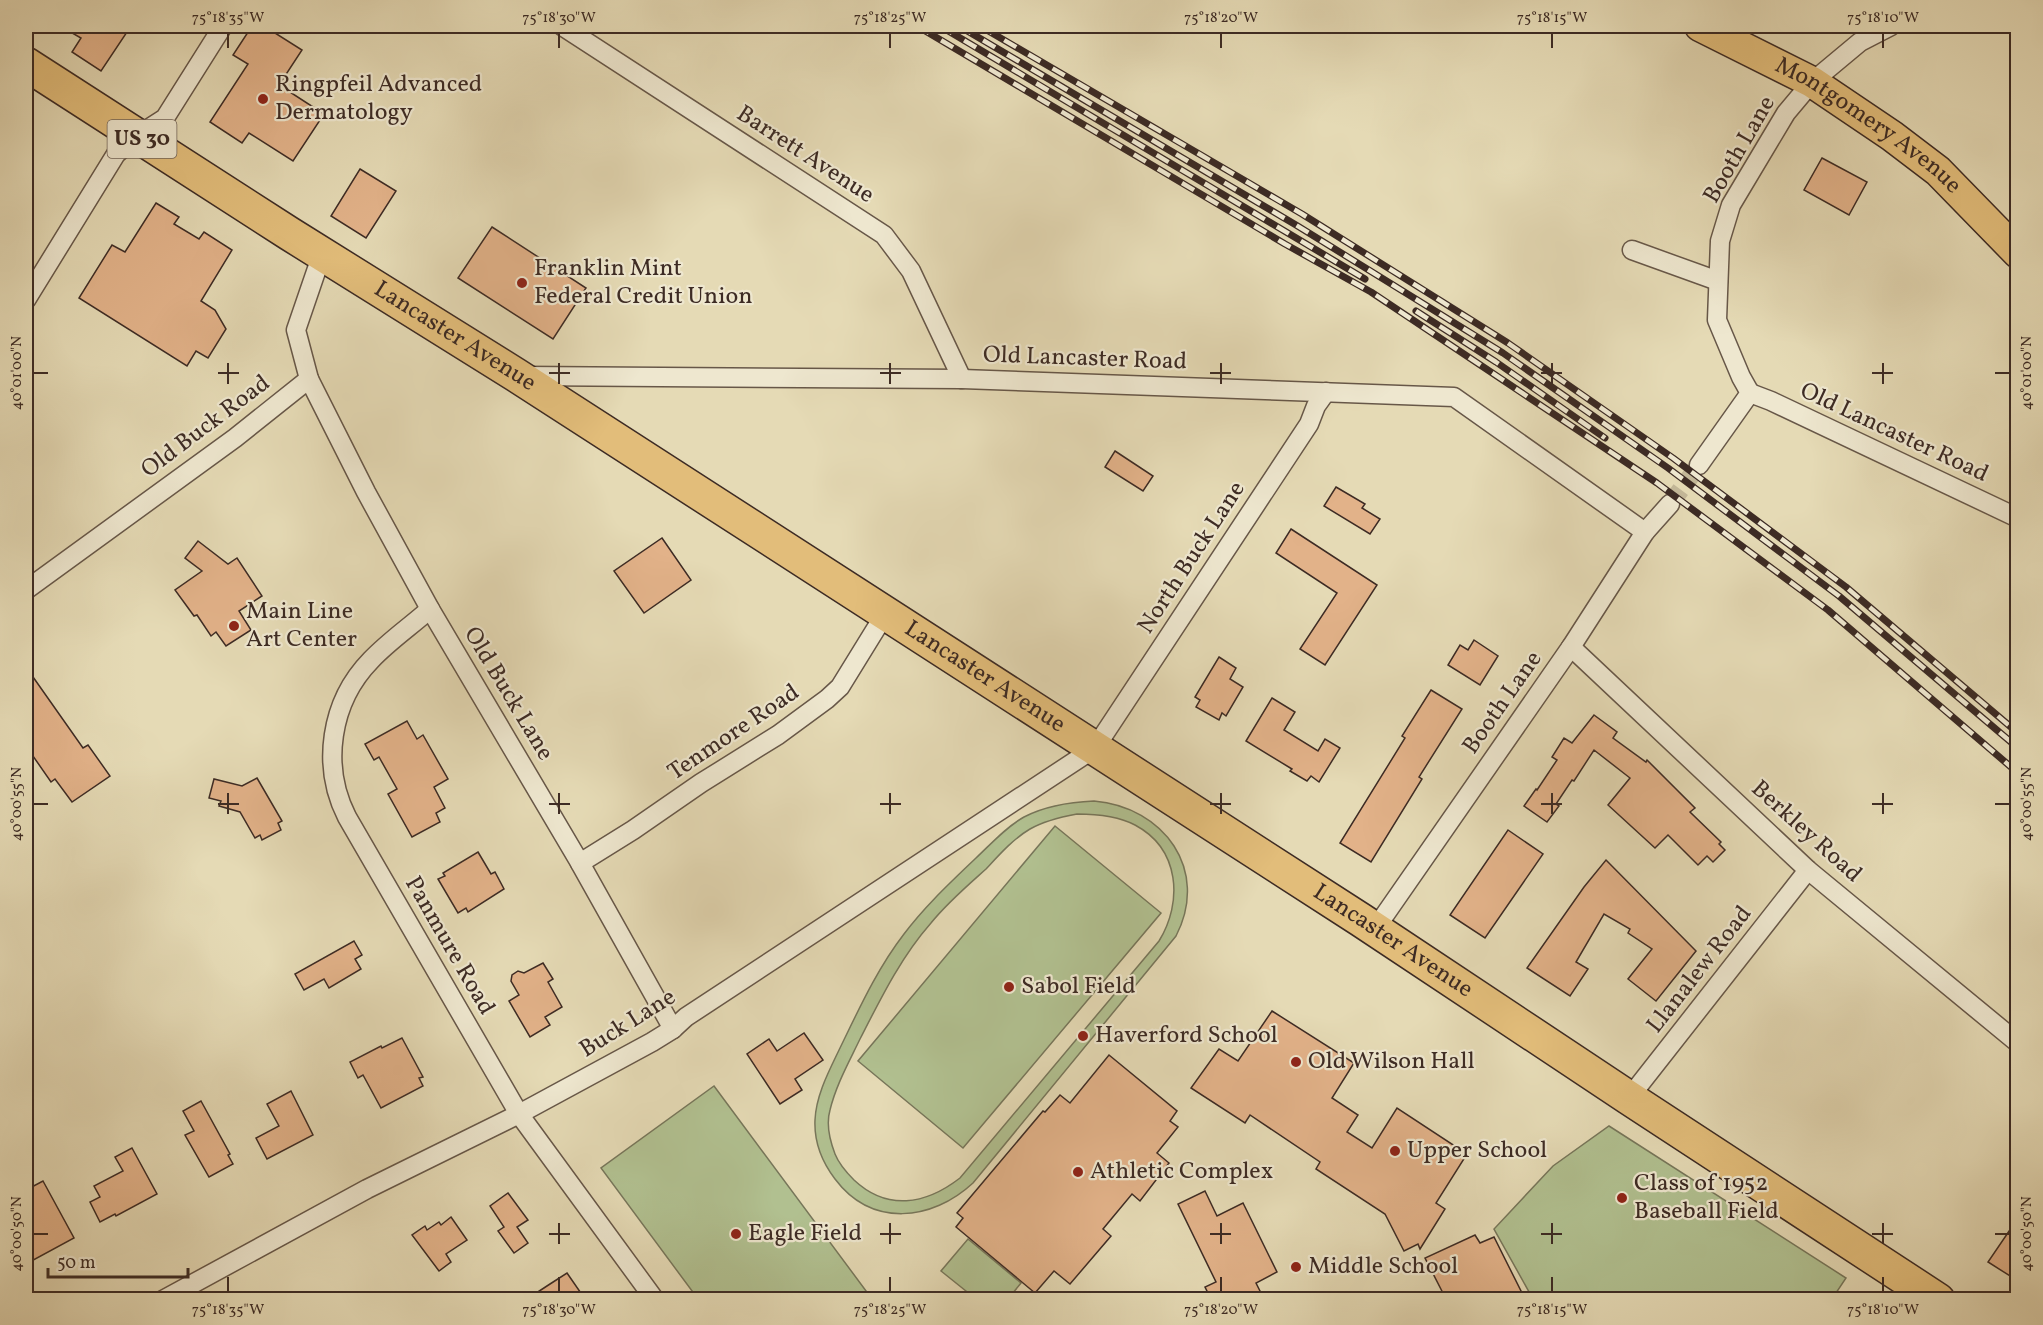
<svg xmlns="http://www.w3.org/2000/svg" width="2043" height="1325" viewBox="0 0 2043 1325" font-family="Vollkorn,serif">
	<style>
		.green { fill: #b1c090; stroke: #77765a; stroke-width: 1.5; fill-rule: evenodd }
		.building { fill: #e2b289; stroke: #3d2b24; stroke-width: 1.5 }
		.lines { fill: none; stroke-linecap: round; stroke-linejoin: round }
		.street-tunnel { stroke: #c3b798; stroke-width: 18; stroke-dasharray: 18 9; stroke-linecap: butt }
		.street-casing { stroke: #675748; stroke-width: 21 }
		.primary-casing { stroke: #3d2b24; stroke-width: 33 }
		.highway-casing { stroke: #3d2b24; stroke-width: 36 }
		.street { stroke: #eee7cf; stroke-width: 18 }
		.primary { stroke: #e2bd7a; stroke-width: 30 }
		.highway { stroke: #e2bd7a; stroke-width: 33 }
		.rail-casing { stroke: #3d2b24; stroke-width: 7 }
		.rail { stroke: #eee7cf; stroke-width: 4.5; stroke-dasharray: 14; stroke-linecap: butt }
		.ticks { fill: none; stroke: #3d2b24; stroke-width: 2 }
		.poi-dot { fill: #8f2418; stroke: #eee7cf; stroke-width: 2 }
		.labels { text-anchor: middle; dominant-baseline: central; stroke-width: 4.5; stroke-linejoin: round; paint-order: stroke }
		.shield { fill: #eee7cf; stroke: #726357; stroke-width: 1.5 }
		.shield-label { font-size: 22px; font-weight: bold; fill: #3d2b24 }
		.poi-label { font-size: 24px; fill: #3d2b24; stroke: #eee7cf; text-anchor: start }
		.street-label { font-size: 24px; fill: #3d2b24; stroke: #eee7cf }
		.neatline { fill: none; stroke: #3d2b24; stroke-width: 2 }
		.ticks-label { font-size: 15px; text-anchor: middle; fill: #3d2b24 }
	</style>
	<rect width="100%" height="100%" fill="#e5dab5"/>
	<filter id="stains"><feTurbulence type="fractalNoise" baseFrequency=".00333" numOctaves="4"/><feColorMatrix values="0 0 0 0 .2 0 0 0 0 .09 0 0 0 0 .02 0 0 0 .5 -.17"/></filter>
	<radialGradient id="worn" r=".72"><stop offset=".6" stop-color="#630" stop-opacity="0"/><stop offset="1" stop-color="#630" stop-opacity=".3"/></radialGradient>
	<!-- green -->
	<g class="green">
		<path d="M1094,801C1164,807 1210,870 1176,936L973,1183C932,1221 872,1228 835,1179C822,1162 814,1142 815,1120C816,1095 829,1071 840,1048C859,1009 877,969 904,934C925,906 951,882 976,858C991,844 1006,827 1024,817C1045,806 1071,802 1094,801ZM1077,814C1097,814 1118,816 1135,825C1180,849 1183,902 1159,941L960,1178C925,1205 887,1211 854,1180C846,1172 839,1164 835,1154C830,1141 826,1124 830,1110C836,1085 849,1062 860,1039C881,998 901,957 931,923C947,903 967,886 986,869C999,855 1013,839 1030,829C1044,821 1061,817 1077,814Z"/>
		<path d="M1055,826L1161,913L963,1148L858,1061Z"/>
		<path d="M714,1086L872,1299H698L601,1168Z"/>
		<path d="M1609,1126L1846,1278L1832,1299H1533L1494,1229L1553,1166Z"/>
		<path d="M968,1239L1021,1283L1008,1299H976L941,1271Z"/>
	</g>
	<!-- building -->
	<g class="building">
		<path d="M60,26H131L101,71L72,52L81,38Z"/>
		<path d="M252,26H264L302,50L279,85L324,114L293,161L249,133L242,143L210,122L248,64L233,55Z"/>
		<path d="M1822,158L1867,182L1849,215L1804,190Z"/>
		<path d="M360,169L396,191L366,238L331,216Z"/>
		<path d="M156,203L179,217L174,224L199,239L204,232L232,250L201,301L215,310L226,329L208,358L196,351L187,366L79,298L112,245L125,252Z"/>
		<path d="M492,227L586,288L553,339L458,278Z"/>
		<path d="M1115,451L1153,476L1143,491L1105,467Z"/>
		<path d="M1336,487L1365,504L1362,508L1380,519L1370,534L1324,506Z"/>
		<path d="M1291,529L1377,585L1325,665L1300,649L1337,593L1276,553Z"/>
		<path d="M662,538L691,580L644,613L614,571Z"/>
		<path d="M198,541L228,564L237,558L262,596L239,611L251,630L226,646L216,632L211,636L197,615L194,616L175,590L202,571L185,558Z"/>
		<path d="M1474,640L1498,656L1480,685L1448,665L1460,645L1468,650Z"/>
		<path d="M1219,657L1236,668L1230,679L1243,687L1226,716L1222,713L1219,720L1196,707L1200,700L1195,697Z"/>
		<path d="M26,667L83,748L88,745L110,776L72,802L55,779L51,782L33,756L26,761Z"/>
		<path d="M1431,690L1462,709L1419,777L1422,779L1371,862L1340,843L1405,738L1402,736Z"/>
		<path d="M1272,698L1295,712L1284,730L1318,751L1325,739L1340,748L1319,782L1311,776L1307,781L1290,771L1292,769L1246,741Z"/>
		<path d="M1594,715L1617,732L1613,738L1646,762L1647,760L1695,808L1690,812L1721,842L1719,844L1725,850L1713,862L1707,856L1698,865L1668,835L1655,848L1608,805L1630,778L1594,750L1574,781L1572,780L1556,804L1559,806L1547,822L1524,806L1536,789L1537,790L1557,760L1552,757L1564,738L1572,743Z"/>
		<path d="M407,721L417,739L423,735L448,779L434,787L445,808L436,813L440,822L412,837L388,794L397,789L379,757L374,760L365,744Z"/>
		<path d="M257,778L282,821L278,823L281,830L262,840L260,835L255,838L240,812L219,806L221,801L209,798L214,779L242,786Z"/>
		<path d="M1508,830L1543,854L1485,938L1450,915Z"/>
		<path d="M478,852L491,874L495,872L504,889L468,912L466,908L458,913L438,879L445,876L443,873Z"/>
		<path d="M1606,860L1696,951L1656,1001L1628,979L1652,949L1628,933L1630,929L1604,914L1576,962L1588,969L1570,996L1527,968L1584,887Z"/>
		<path d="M354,941L362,955L355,959L361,969L329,988L324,979L304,990L295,974Z"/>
		<path d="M543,963L553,979L548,982L562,1007L545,1017L550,1025L530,1037L509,1001L519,995L511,981L512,975L518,971L524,973Z"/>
		<path d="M1272,1011L1354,1063L1332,1098L1358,1115L1347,1132L1372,1148L1397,1108L1467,1154L1436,1203L1445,1209L1420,1249L1418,1244L1404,1251L1385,1214L1316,1169L1320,1162L1250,1115L1245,1123L1191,1088L1219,1049L1238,1061Z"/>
		<path d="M804,1033L823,1060L795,1079L802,1090L780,1104L747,1054L769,1039L777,1051Z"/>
		<path d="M402,1038L423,1077L419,1078L423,1086L381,1108L363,1075L358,1078L350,1062L381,1046L382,1048Z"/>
		<path d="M1109,1055L1177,1111L1170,1121L1178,1127L1157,1153L1169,1163L1140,1201L1132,1194L1103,1229L1111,1236L1070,1284L1054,1271L1035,1293L956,1227L963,1218L957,1213L1043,1111L1045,1112L1060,1095L1070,1103Z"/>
		<path d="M291,1091L313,1135L267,1159L256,1138L279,1126L267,1104Z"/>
		<path d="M201,1101L230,1154L228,1155L233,1164L209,1177L185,1135L194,1131L183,1111Z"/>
		<path d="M132,1148L157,1194L116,1216L115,1214L100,1222L90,1202L100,1197L94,1186L123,1171L115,1157Z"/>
		<path d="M43,1181L74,1238L26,1264V1190Z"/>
		<path d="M1205,1191L1217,1216L1243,1203L1277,1272L1256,1283L1264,1299H1211L1205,1287L1216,1282L1178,1204Z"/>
		<path d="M508,1193L528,1220L517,1227L528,1243L514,1253L498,1231L504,1227L490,1206Z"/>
		<path d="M451,1217L467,1240L446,1254L451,1262L439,1271L412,1235L425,1226L427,1230L439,1222L441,1225Z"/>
		<path d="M2018,1218V1281L1988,1262Z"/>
		<path d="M1475,1235L1480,1243L1494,1237L1525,1299H1446L1425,1258Z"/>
		<path d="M567,1273L585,1299H527L550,1284Z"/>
	</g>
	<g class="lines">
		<!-- street-tunnel -->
		<path class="street-tunnel" d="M1670,504L1699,465"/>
		<defs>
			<g id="street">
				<path d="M562,26L884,235L911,271L962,379"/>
				<path d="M1632,250L1718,281"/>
				<path d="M26,300L116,154L137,136L165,118L223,26"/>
				<path d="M523,376L962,379L1454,397L1645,532"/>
				<path d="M309,379L366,492L430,609L580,863L673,1029"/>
				<path d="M1750,393L1771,401L2018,518"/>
				<path d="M1699,465L1750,393L1741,377L1717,320L1720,241L1731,205L1786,113L1812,82L1860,42L1891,26"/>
				<path d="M26,590L235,438L309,379L296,330L322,254"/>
				<path d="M430,609C411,626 389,641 371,660C330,702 321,766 347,817L519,1114L655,1300"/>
				<path d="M1571,647L1808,870L2018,1043"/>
				<path d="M580,863L633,830L701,783L778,735L827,699L840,687L885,614"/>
				<path d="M1375,929L1571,647L1645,532L1670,504"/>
				<path d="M1629,1098L1808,870"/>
				<path d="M163,1300L367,1189L519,1114L652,1042L673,1029L686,1017L1095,748L1309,424L1316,406L1326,392"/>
			</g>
			<g id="primary">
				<path id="s1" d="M1700,26L1812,82L1892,136L1938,171L2018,253"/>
			</g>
			<g id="highway">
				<path id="s2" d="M26,64L290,234L516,375L1361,920L1629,1098L1938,1300"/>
			</g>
		</defs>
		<!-- street casing -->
		<use href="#street" class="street-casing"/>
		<!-- primary casing -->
		<use href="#primary" class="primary-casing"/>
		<!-- highway casing -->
		<use href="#highway" class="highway-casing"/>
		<!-- street -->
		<use href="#street" class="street"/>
		<!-- primary -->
		<use href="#primary" class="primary"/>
		<!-- highway -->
		<use href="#highway" class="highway"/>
		<defs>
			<g id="rail">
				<path d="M917,26L1285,244L1371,292L1657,483L1828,610L2018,773"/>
				<path d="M940,26L1365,279"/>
				<path d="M959,26L1296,225L1503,353L1668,468L1839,596L2018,748"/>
				<path d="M980,26L1302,214L1508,343L1673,458L1846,587L2018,733"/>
				<path d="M1416,311L1496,362L1605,438"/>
			</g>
		</defs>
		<!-- rail casing -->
		<use href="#rail" class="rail-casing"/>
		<!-- rail -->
		<use href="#rail" class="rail"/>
	</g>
	<!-- ticks -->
	<path class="ticks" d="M228,33V48M559,33V48M890,33V48M1221,33V48M1552,33V48M1883,33V48M228,363V384M559,363V384M890,363V384M1221,363V384M1552,363V384M1883,363V384M33,373H48M218,373H239M549,373H570M880,373H901M1210,373H1231M1541,373H1562M1872,373H1893M1995,373H2010M228,793V814M559,793V814M890,793V814M1221,793V814M1552,793V814M1883,793V814M33,804H48M218,804H239M549,804H570M880,804H901M1210,804H1231M1541,804H1562M1872,804H1893M1995,804H2010M559,1223V1244M890,1223V1244M1221,1223V1244M1552,1223V1244M1883,1223V1244M33,1234H48M549,1234H570M880,1234H901M1210,1234H1231M1541,1234H1562M1872,1234H1893M1995,1234H2010M228,1277V1292M559,1277V1292M890,1277V1292M1221,1277V1292M1552,1277V1292M1883,1277V1292"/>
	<!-- markers -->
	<g class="poi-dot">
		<circle cx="263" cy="99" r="6"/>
		<circle cx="522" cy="283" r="6"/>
		<circle cx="234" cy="626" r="6"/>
		<circle cx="1009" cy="987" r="6"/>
		<circle cx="1083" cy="1036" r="6"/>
		<circle cx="1296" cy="1062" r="6"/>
		<circle cx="1395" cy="1151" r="6"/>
		<circle cx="1078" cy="1172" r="6"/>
		<circle cx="1622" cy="1198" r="6"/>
		<circle cx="736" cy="1234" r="6"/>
		<circle cx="1296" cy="1267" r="6"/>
	</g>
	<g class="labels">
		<!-- shield labels -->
		<rect class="shield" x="107.5" y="120" width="69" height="38" rx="4.5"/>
		<g class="shield-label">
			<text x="142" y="139">US 30</text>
		</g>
		<!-- poi labels -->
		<g class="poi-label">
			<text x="275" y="85">Ringpfeil Advanced<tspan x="275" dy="28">Dermatology</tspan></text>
			<text x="534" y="269">Franklin Mint<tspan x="534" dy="28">Federal Credit Union</tspan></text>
			<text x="246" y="612">Main Line<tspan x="246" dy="28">Art Center</tspan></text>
			<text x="1021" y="987">Sabol Field</text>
			<text x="1095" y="1036">Haverford School</text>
			<text x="1308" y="1062">Old Wilson Hall</text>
			<text x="1407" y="1151">Upper School</text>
			<text x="1090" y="1172">Athletic Complex</text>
			<text x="1634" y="1184">Class of 1952<tspan x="1634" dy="28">Baseball Field</tspan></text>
			<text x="748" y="1234">Eagle Field</text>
			<text x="1308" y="1267">Middle School</text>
		</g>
		<!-- street labels -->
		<g class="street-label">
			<text stroke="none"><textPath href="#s1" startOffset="196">Montgomery Avenue</textPath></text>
			<text transform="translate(1740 150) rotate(-60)">Booth Lane</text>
			<text transform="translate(805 155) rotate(33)">Barrett Avenue</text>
			<text stroke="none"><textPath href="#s2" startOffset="508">Lancaster Avenue</textPath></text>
			<text transform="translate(1085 359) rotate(2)">Old Lancaster Road</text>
			<text transform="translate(206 427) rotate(-37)">Old Buck Road</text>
			<text transform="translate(1894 433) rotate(25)">Old Lancaster Road</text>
			<text transform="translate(1192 558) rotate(-57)">North Buck Lane</text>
			<text stroke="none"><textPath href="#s2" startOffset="1138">Lancaster Avenue</textPath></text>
			<text transform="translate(508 694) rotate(59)">Old Buck Lane</text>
			<text transform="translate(1503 703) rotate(-55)">Booth Lane</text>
			<text transform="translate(734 733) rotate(-34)">Tenmore Road</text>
			<text transform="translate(1806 832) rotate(42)">Berkley Road</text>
			<text stroke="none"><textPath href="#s2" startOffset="1624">Lancaster Avenue</textPath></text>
			<text transform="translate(449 946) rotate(60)">Panmure Road</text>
			<text transform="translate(1700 970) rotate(-52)">Llanalew Road</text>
			<text transform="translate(628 1024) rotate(-32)">Buck Lane</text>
		</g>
	</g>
	<!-- margin -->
	<rect width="2043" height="1325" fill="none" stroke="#e5dab5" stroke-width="66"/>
	<!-- scale -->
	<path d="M48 1268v9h140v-9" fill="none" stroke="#3d2b24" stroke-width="3"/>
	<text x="57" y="1268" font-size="18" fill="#3d2b24" stroke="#eee7cf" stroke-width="4.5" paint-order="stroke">50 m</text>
	<rect x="33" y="33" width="1977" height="1259" class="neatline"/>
	<g class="ticks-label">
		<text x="228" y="22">75°18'35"W</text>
		<text x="559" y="22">75°18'30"W</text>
		<text x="890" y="22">75°18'25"W</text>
		<text x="1221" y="22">75°18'20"W</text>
		<text x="1552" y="22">75°18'15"W</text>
		<text x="1883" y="22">75°18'10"W</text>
		<text transform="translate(16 373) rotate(-90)" y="5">40°01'00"N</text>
		<text transform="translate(2026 373) rotate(-90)" y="5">40°01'00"N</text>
		<text transform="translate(16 804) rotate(-90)" y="5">40°00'55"N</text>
		<text transform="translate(2026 804) rotate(-90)" y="5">40°00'55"N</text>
		<text transform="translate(16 1234) rotate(-90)" y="5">40°00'50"N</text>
		<text transform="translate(2026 1234) rotate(-90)" y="5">40°00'50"N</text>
		<text x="228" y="1314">75°18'35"W</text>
		<text x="559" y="1314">75°18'30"W</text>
		<text x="890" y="1314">75°18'25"W</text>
		<text x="1221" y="1314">75°18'20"W</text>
		<text x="1552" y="1314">75°18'15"W</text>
		<text x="1883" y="1314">75°18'10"W</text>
	</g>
	<rect width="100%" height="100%" filter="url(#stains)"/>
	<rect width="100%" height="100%" fill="url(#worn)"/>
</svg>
